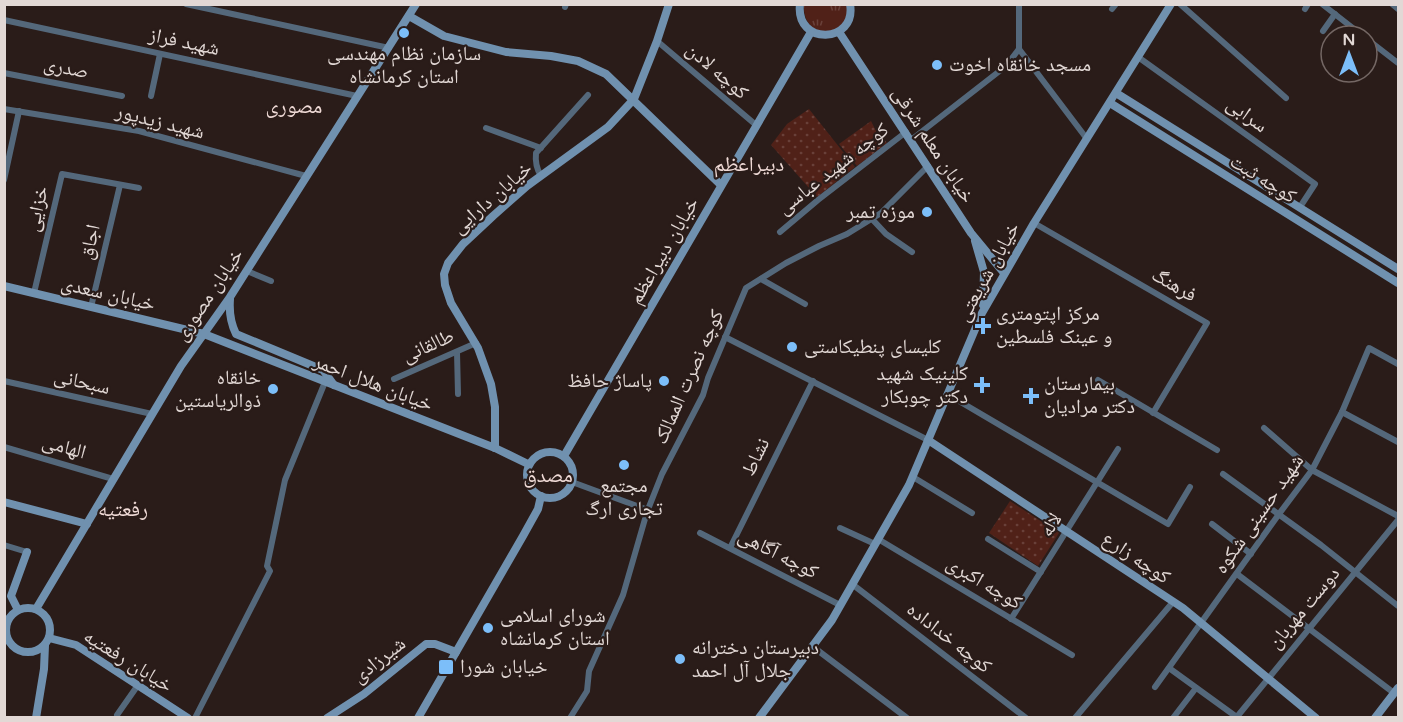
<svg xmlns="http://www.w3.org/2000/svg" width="1403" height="722" viewBox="0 0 1403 722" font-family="'Varela Round','Noto Naskh Arabic',sans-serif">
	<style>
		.grass { fill: url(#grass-tufts) }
		.park { fill: url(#park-dots) }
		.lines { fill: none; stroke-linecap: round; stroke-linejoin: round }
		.street { stroke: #54687b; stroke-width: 6 }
		.secondary { stroke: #7091af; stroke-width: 8 }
		.poi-dot { fill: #7cbef9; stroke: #2a1c19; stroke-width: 2 }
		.labels { text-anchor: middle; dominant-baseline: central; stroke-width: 4.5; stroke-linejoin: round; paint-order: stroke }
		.street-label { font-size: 20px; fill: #e2d8d5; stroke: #2a1c19 }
		.poi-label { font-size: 20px; fill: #e2d8d5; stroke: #2a1c19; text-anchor: start }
		.neighbourhood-label { font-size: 21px; fill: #efdad6; stroke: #2a1c19 }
	</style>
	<defs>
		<pattern id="grass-tufts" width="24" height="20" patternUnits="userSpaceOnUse" patternTransform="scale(1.5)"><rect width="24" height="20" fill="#502118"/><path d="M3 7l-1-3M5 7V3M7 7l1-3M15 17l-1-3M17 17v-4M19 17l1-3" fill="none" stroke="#694039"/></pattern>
		<pattern id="park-dots" width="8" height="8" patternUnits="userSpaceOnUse" patternTransform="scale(1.5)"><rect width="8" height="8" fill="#502118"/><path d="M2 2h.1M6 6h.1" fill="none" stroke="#694039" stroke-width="1.8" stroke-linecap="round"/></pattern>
	</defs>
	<rect width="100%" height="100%" fill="#2a1c19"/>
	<!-- grass -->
	<path class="grass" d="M804,5H848C848,42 802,40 804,5Z"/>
	<!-- park -->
	<g class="park">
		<path d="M809,109L855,167L817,197L771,145L787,124Z"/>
		<path d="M871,121L878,135L880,134L887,143L857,166L839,144Z"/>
		<path d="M1010,501L1059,533L1038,566L989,533Z"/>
	</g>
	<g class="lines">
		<!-- street -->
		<g class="street">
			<path d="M186,4L389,48"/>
			<path d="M1180,4L1286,98"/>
			<path d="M1322,4L1363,36"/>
			<path d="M1392,4L1398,9"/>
			<path d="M565,7L566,4"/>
			<path d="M1112,9L1116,4"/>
			<path d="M1305,9L1308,4"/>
			<path d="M4,20L357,96"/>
			<path d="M1323,31L1335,14"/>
			<path d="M1367,39L1398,63"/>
			<path d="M657,41L756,125"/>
			<path d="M1019,49L1087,139"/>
			<path d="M1367,54L1373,44"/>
			<path d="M1138,57L1315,184L1300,207"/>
			<path d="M4,73L122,96"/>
			<path d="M151,96L160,54"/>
			<path d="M4,109L139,131L306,176"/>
			<path d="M486,128L541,148"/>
			<path d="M911,140L1006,66L1019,49V4"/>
			<path d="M541,176C536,168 535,162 536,153L588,95"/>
			<path d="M4,180L19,111"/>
			<path d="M872,219L886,234L912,252"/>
			<path d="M1034,223L1207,323L1153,413"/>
			<path d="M780,232L818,200L906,132"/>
			<path d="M247,271L271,281"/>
			<path d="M761,279L805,304"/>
			<path d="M34,293L62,174L139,188"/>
			<path d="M91,307L120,185"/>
			<path d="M725,337L928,440"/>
			<path d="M457,352L458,394"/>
			<path d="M394,379L476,343"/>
			<path d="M1098,380L1217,450"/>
			<path d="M4,381L152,414"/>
			<path d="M947,394L1168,524L1190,487"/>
			<path d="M1342,412L1398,442"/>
			<path d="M1264,428L1312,470L1398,516"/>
			<path d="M4,447L113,479"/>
			<path d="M1223,474L1321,545L1398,606"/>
			<path d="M913,477L972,513"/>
			<path d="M572,482L648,510"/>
			<path d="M1212,524L1251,554"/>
			<path d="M840,528L875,544"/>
			<path d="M700,533L840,605"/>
			<path d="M878,539L1072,655"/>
			<path d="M988,539L1041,572"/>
			<path d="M4,545L27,552"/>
			<path d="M730,548L813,381"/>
			<path d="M1237,574L1394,693"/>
			<path d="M852,584L1026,718"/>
			<path d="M1011,619L1118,449"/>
			<path d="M812,646L907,718"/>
			<path d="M1169,668L1238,718"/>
			<path d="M1155,687L1279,514L1312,470L1342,412L1369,348L1398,364"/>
			<path d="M117,715L138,685"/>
			<path d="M195,718L270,571L267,566L285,480L325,382"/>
			<path d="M570,718L587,691L589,671L623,595L647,512L662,474L703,395L708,378L746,288L786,263L819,246L847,234L881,213L928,166"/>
			<path d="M1075,718L1173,602"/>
			<path d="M1173,718L1196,688"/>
			<path d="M1236,718L1398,520"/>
		</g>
		<!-- secondary -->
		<g class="secondary">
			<path d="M800,4C795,46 857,44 850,4"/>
			<path d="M409,16L444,36L506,52L551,56L578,61L606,74L721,185"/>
			<path d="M839,32L971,233L1004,273"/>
			<path d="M1116,93L1398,269"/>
			<path d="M1110,103L1398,283"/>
			<path d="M975,241L984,272L983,305"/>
			<path d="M4,286L204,334L495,448L528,464"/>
			<path d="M230,299C229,312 230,322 236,334L323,370L334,385"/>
			<path d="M928,440L1183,608L1316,718"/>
			<path d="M495,448V407L491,384L478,348L451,303L445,285L444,274L448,263L463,244L493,216L527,186L608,127L634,99L657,41L669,4"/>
			<circle cx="550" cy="475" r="23"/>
			<path d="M564,456L811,32"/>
			<path d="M4,502L87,524"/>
			<circle cx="28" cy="630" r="22"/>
			<path d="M36,609L181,366L230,297L416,4"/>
			<path d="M18,610L11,596L27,552"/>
			<path d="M49,638L76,645L188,718"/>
			<path d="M36,718L44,669L45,645"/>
			<path d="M327,718L364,694L426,644H435L456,652"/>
			<path d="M418,718L523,536L538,509L541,496"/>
			<path d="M759,718L832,620L909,485L982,313L1034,223L1171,4"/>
			<path d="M1375,718L1398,688"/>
		</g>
	</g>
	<!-- markers -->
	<g class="poi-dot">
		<circle cx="404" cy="33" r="6"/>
		<circle cx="937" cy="65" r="6"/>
		<circle cx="927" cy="212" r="6"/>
		<path d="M980 317h6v6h6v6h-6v6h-6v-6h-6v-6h6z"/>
		<circle cx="792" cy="347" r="6"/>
		<circle cx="664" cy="381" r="6"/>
		<path d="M979 376h6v6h6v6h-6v6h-6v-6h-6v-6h6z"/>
		<circle cx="273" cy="389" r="6"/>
		<path d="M1028 387h6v6h6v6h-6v6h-6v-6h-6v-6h6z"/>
		<circle cx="624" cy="465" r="6"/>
		<circle cx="488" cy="628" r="6"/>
		<circle cx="680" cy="659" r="6"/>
		<rect x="438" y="659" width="16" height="16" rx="3"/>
	</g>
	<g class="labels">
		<!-- street labels -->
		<g class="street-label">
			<text transform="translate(184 42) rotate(12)">شهید فراز</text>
			<text transform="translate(66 68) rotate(11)">صدری</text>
			<text transform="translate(717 71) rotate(41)">کوچه لادن</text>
			<text transform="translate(1247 115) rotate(36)">سرابی</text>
			<text transform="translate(160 122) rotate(14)">شهید زیدپور</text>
			<text transform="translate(933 145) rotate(57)">خیابان معلم شرقی</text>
			<text transform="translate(833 169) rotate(-38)">کوچه شهید عباسی</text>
			<text transform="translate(1263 179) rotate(32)">کوچه ثبت</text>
			<text transform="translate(492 198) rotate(-41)">خیابان دارایی</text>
			<text transform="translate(37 209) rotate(-77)">خزایی</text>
			<text transform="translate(90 242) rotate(-77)">اجاق</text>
			<text transform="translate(664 251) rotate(-60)">خیابان دبیراعظم</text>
			<text transform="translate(988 272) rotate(-61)">خیابان شریعتی</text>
			<text transform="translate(1174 285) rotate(30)">فرهنگ</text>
			<text transform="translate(108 294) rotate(13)">خیابان سعدی</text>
			<text transform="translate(209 295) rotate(-56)">خیابان مصوری</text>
			<text transform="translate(428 346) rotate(-24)">طالقانی</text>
			<text transform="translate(689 377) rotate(-66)">کوچه نصرت الممالک</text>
			<text transform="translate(82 382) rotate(13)">سبحانی</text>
			<text transform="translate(373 383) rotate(21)">خیابان هلال احمر</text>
			<text transform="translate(64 447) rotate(16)">الهامی</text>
			<text transform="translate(756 457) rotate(-64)">نشاط</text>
			<text transform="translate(1259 514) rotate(-55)">شهید حسینی شکوه</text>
			<text transform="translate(1051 525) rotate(-58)">لاله</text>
			<text transform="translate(778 554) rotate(27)">کوچه آگاهی</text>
			<text transform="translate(1136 558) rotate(34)">کوچه زارع</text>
			<text transform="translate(984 583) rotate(31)">کوچه اکبری</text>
			<text transform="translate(1304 608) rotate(-50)">دوست مهربان</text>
			<text transform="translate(949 638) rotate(38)">کوچه خداداده</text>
			<text transform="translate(379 660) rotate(-38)">شیرزادی</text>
			<text transform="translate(128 661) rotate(32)">خیابان رفعتیه</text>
		</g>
		<!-- poi labels -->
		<g class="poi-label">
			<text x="404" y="54" text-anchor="middle">سازمان نظام مهندسی<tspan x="404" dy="23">استان کرمانشاه</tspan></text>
			<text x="949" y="65">مسجد خانقاه اخوت</text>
			<text x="915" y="212" text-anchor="end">موزه تمبر</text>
			<text x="996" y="314">مرکز اپتومتری<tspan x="996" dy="23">و عینک فلسطین</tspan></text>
			<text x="804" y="347">کلیسای پنطیکاستی</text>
			<text x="968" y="374" text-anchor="end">کلینیک شهید<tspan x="968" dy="23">دکتر چوبکار</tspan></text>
			<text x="261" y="378" text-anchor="end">خانقاه<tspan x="261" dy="23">ذوالریاستین</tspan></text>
			<text x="652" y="381" text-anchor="end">پاساژ حافظ</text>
			<text x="1044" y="384">بیمارستان<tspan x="1044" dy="23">دکتر مرادیان</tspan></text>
			<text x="624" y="486" text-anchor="middle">مجتمع<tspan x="624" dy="23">تجاری ارگ</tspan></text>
			<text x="500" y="616">شورای اسلامی<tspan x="500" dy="23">استان کرمانشاه</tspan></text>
			<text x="692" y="648">دبیرستان دخترانه<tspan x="692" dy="23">جلال آل احمد</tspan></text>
			<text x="460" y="667">خیابان شورا</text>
		</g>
		<!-- neighbourhood labels -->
		<g class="neighbourhood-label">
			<text x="294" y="106">مصوری</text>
			<text x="749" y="164">دبیراعظم</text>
			<text x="548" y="475">مصدق</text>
			<text x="123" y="509">رفعتیه</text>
		</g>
	</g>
	<!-- border -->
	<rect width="1403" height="722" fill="none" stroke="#e2d8d5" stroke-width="12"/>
	<!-- north arrow -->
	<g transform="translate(1349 54)"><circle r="28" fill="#2a1c19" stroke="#746764" stroke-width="1.5"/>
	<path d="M0-4.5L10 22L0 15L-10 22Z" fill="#7cbef9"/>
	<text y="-9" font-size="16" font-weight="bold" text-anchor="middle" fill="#e2d8d5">N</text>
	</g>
</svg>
